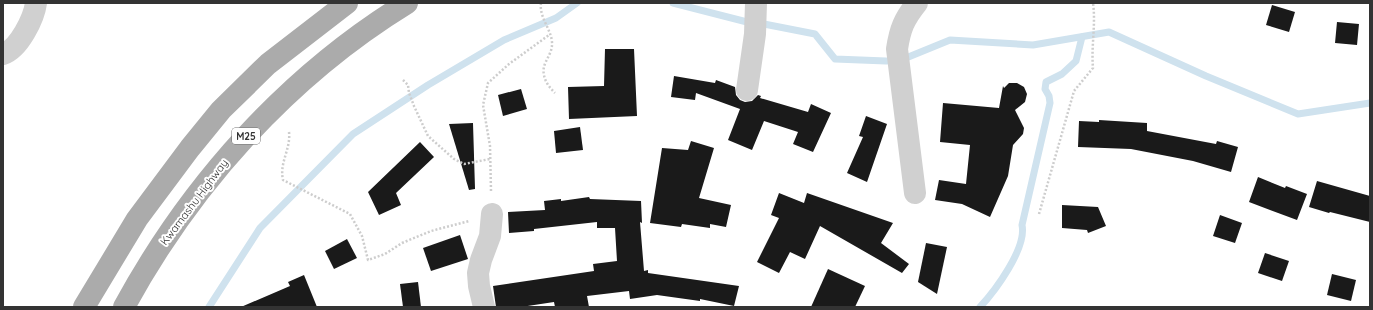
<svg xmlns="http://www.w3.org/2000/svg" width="1373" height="310" viewBox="0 0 1373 310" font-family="Quicksand,sans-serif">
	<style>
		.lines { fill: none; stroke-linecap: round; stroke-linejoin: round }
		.stream { stroke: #cfe2ee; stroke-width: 7 }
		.building { fill: #1a1a1a }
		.path { stroke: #cdcdcd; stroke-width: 2.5; stroke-dasharray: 2 2; stroke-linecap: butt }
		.minor { stroke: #d0d0d0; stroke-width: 22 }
		.major { stroke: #ababab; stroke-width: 22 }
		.labels { text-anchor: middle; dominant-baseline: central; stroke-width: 4; stroke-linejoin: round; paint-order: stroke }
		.shield { fill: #fff; stroke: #707070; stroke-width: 1 }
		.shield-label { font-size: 10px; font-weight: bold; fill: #333 }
		.street-label { font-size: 11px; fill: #333; stroke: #fff }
	</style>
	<rect width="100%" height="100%" fill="#fff"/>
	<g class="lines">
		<!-- stream -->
		<g class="stream">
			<path d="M673,3L751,23"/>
			<path d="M764,24L815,34L835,59L886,61"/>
			<path d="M901,60L950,40L1033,45L1109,32L1206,76L1298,114L1370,103"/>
			<path d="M209,307L260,228L353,134L428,85L504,40L556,18L577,3"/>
			<path d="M980,307C995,291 1027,248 1022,225L1050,103L1049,96L1045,89L1046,82L1062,74L1076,61L1082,37"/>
		</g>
	</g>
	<!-- building -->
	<g class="building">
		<path d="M1272,5L1295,12L1289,32L1266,25Z"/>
		<path d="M1337,22L1359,24L1357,45L1335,43Z"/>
		<path d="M605,49H634L637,116L569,119L568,87L604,86Z"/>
		<path d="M674,76L715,83L716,80L735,87L736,95L740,100L745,102L752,101L758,95L761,96L760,98L808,112L811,104L831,113L813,152L793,144L798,132L764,121L752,150L728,140L740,109L696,93L695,100L671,97Z"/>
		<path d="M1009,83H1017L1024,87L1027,94L1025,102L1015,110L1024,128L1023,134L1013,145L1008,176L990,217L962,204L935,200L939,180L966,184L970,145L940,142L943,103L999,108L1003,86L1004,88Z"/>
		<path d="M521,89L527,109L503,116L498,95Z"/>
		<path d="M866,116L887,124L867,182L847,173L863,137L859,136Z"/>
		<path d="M1099,120L1147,123V131L1216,144L1217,141L1238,147L1231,172L1193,161L1131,149L1078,147L1079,121L1099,122Z"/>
		<path d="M473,123L475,189L469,190L449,124Z"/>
		<path d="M580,127L583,150L556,153L554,131Z"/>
		<path d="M691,141L714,148L699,198L731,205L726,227L710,224V228L682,224L681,227L650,223L662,148L688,150Z"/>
		<path d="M420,142L434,157L396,193L401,205L379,215L368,192Z"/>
		<path d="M1258,177L1285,188L1286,186L1307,194L1297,220L1249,202Z"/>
		<path d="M1317,181L1370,196V222L1330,212L1329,213L1309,207Z"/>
		<path d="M779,193L804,203L807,193L893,223L881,243L909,264L902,273L820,226L805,259L790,252L779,273L757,262L779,218L771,215Z"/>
		<path d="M589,197L590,199L641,201L642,223L640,222L644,271L648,270V273L739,286L734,306L700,299V301L657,295L630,299L629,291L587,296L589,307H555L554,302L521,307H496L493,286L594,271L593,264L617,261L615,228H597V222L534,229V231L509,233L508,212L545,210L544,201L561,199V201Z"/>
		<path d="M1062,205L1098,207L1106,226L1088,233L1087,230L1062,228Z"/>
		<path d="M1220,215L1242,223L1235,243L1213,236Z"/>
		<path d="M460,235L468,259L431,271L423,248Z"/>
		<path d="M347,239L357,258L334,269L325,251Z"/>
		<path d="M926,243L947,247L937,294L918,282Z"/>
		<path d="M1265,253L1289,261L1282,281L1258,273Z"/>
		<path d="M828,269L865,286L855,307H811Z"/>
		<path d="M1332,274L1356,280L1351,301L1327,295Z"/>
		<path d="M304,275L317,307H241L290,286L288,282Z"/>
		<path d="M418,282L421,307H403L400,284Z"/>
	</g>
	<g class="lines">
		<!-- path -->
		<g class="path">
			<path d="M541,3C539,17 551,29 552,42C553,56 541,62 544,75C545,82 550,88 555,93"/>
			<path d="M403,80L408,85L409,93L414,106L428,136L454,159L464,164L490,159"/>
			<path d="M289,132C291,149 279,163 283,180L350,214L362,236L368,260L385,254L402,243L431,231L469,221"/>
			<path d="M491,191L490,146L483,105L488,83L509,64L549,35"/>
			<path d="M1039,214L1074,91L1093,68C1091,46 1096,25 1093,3"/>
		</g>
		<!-- minor -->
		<g class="minor">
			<path d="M3,54C19,49 34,18 36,3"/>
			<path d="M747,90L755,34L756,3"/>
			<path d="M915,193L897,49C900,29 904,19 917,3"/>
			<path d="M484,307L479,286L478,273L481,260L490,236L492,214"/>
		</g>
		<!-- major -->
		<g class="major">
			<path d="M84,307L137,219L190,148L221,110L268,64L347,3"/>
			<path d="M124,307C191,184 288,76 407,3"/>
		</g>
	</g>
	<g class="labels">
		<!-- shield labels -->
		<rect class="shield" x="232" y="128" width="28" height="16" rx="3"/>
		<g class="shield-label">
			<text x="246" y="136">M25</text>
		</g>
		<!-- street labels -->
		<g class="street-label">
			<text transform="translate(194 202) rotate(-53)">Kwamashu Highway</text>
		</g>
	</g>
	<!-- border -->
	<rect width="1373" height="310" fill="none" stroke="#333333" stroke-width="8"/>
</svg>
